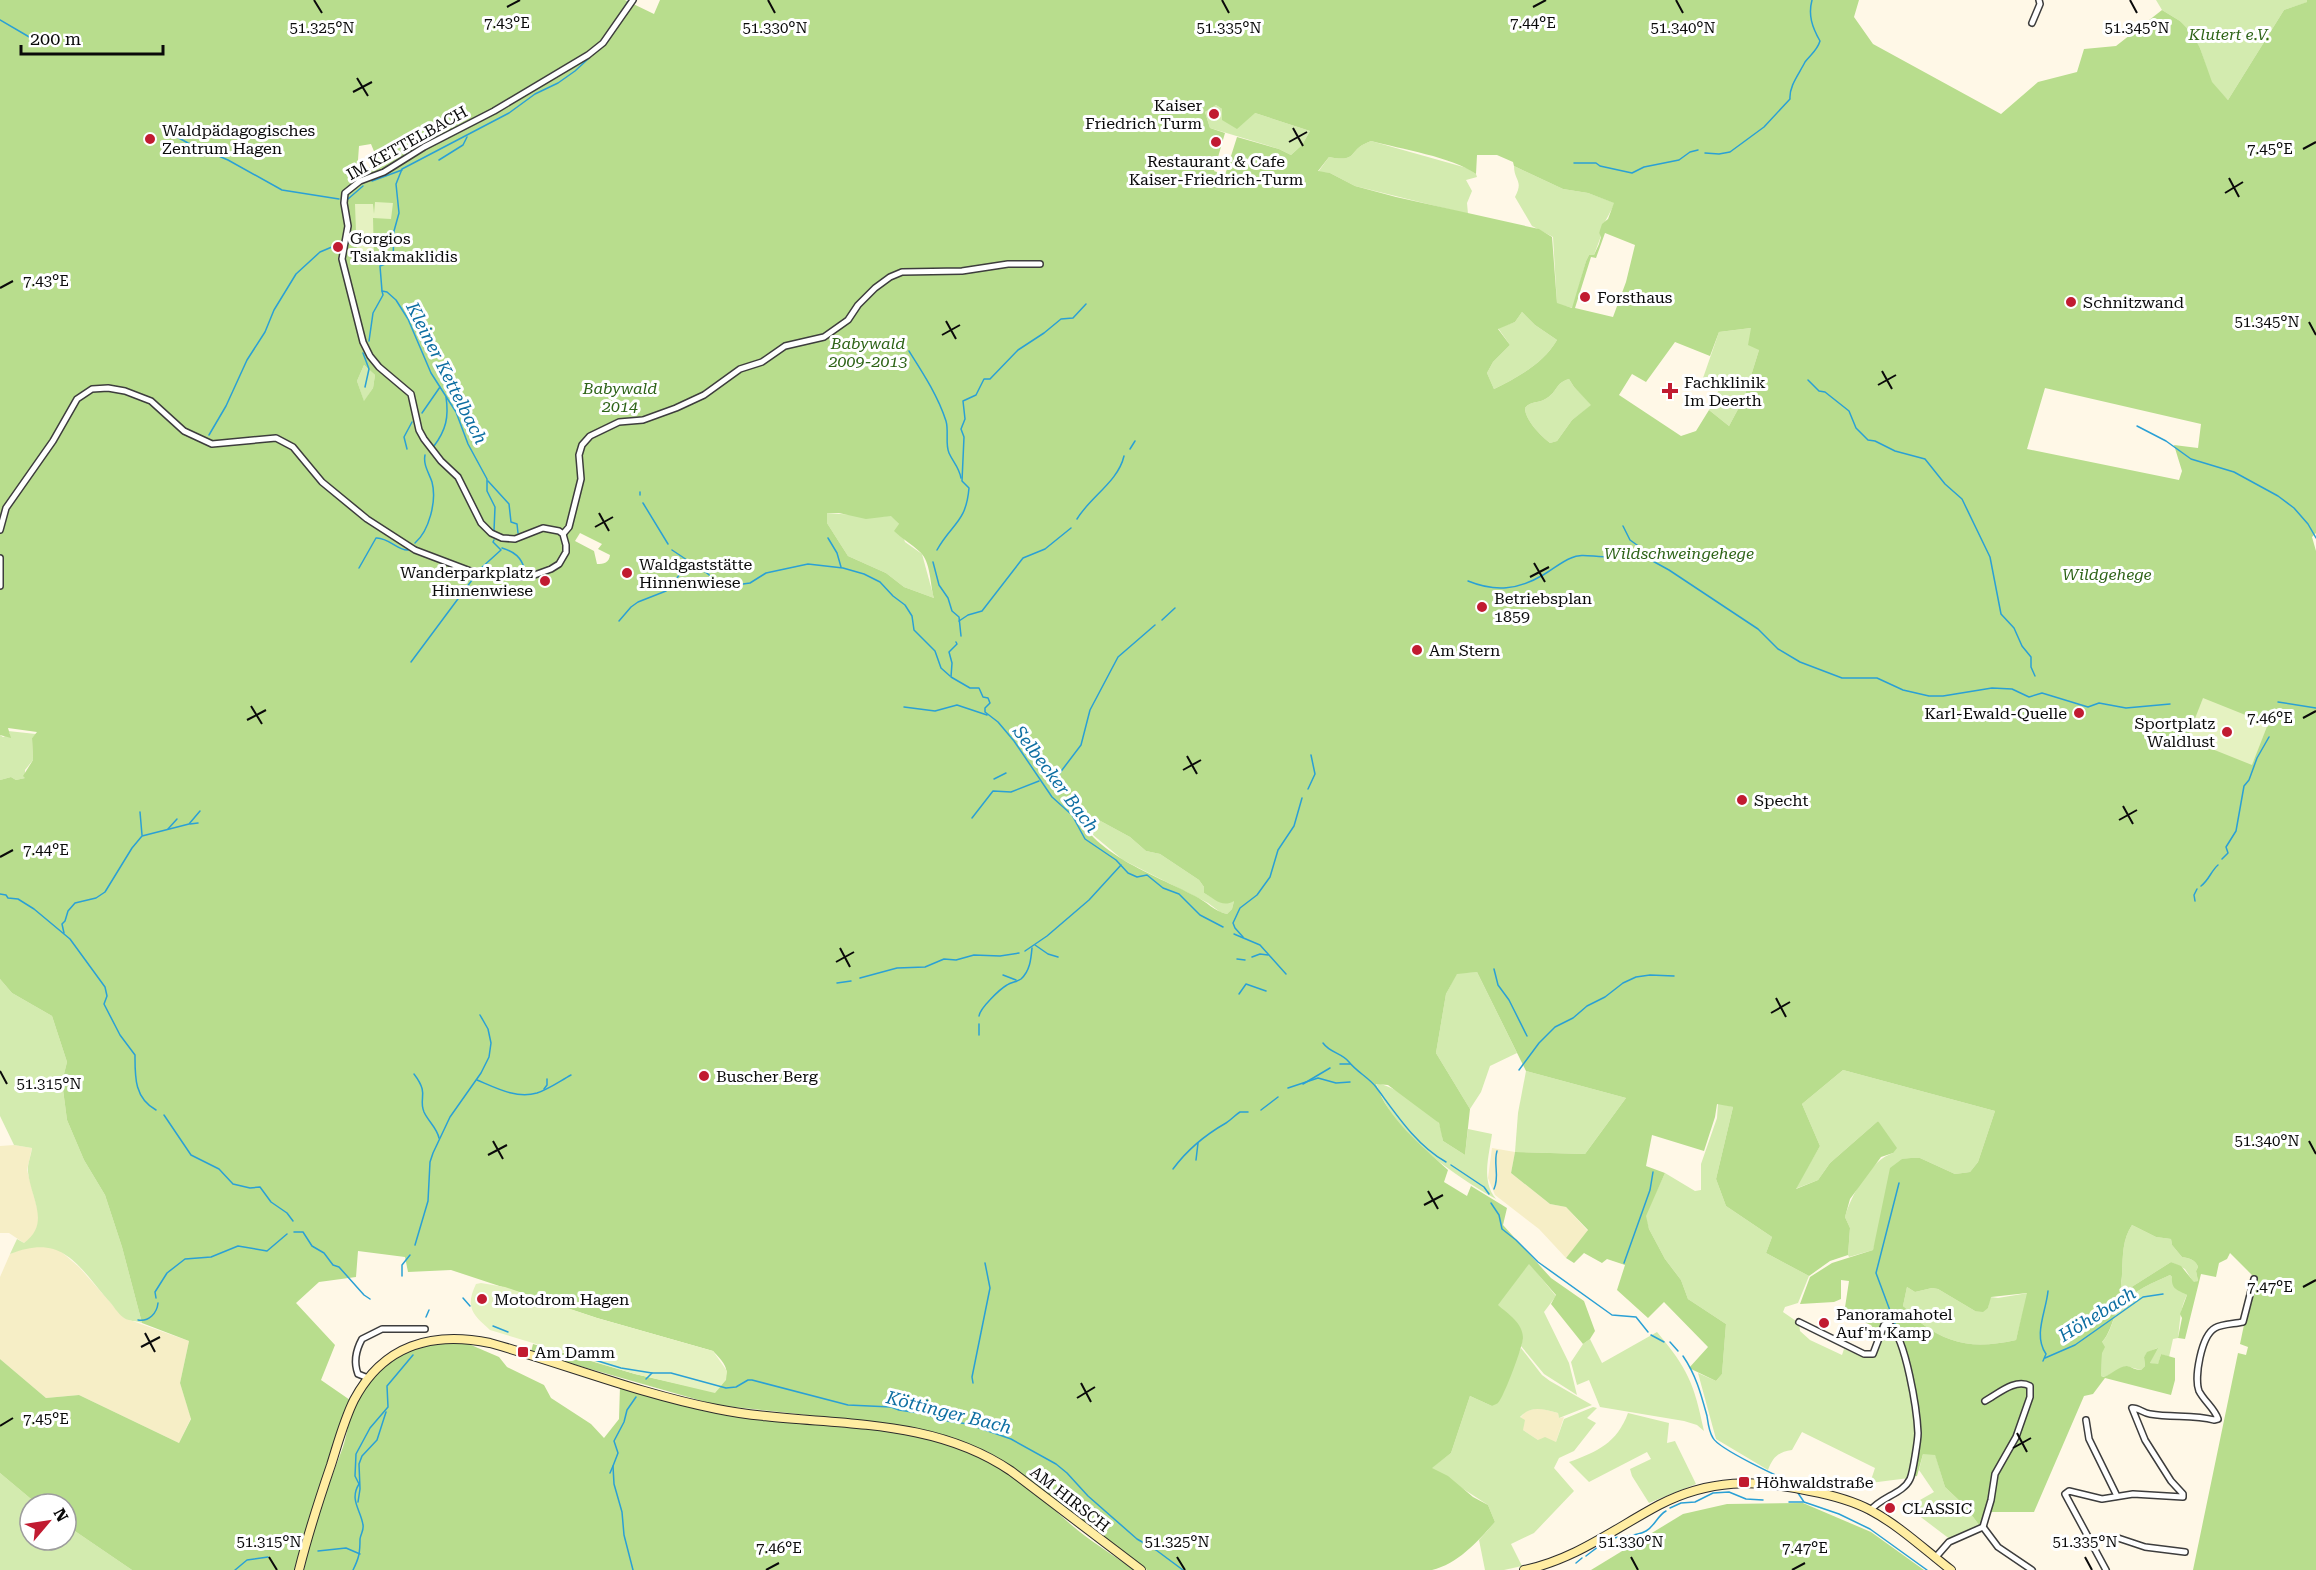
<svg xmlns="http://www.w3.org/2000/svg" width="2316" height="1570" viewBox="0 0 2316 1570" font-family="'Roboto Serif',serif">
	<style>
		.farmland { fill: #f6eec6 }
		.green { fill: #d3ebaf }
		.forest { fill: #b8dd8d; fill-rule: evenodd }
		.pitch { fill: #e5f2c1 }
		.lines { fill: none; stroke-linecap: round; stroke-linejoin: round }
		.stream { stroke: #2aa0d5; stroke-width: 1.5 }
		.street-casing { stroke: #3d3d3d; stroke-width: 8 }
		.secondary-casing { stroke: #2c2c2c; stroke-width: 10 }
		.street { stroke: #fff; stroke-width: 5 }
		.secondary { stroke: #ffeda2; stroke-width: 8 }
		.ticks { fill: none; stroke: #0a0a0a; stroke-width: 2 }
		.poi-dot { fill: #c11b31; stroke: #fff; stroke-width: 2 }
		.labels { text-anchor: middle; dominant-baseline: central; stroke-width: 6; stroke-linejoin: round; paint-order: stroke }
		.park-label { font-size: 16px; font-style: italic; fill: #2e6418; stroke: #fff }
		.poi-label { font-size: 16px; fill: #0a0a0a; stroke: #fff; text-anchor: start }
		.street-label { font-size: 16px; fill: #0a0a0a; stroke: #fff }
		.water-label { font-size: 18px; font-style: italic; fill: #0d6ea2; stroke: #fff }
		.ticks-label { font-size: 15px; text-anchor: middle; fill: #0a0a0a; stroke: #fff; stroke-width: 6; stroke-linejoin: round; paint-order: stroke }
	</style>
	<rect width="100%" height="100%" fill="#fff8e7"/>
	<!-- farmland -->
	<g class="farmland">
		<path d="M14,1145L32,1148L27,1170L39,1215V1225L32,1237L24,1243L9,1233H0V1146Z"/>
		<path d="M1492,1148L1515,1152L1511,1173L1550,1204L1566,1207L1588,1231L1566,1258L1539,1229L1495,1195L1488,1178Z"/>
		<path d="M28,1246H43L58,1249L79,1267L124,1318L189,1341L180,1383L191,1418L179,1443L79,1395L46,1398L0,1359V1277L10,1254Z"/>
		<path d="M1539,1408L1558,1413L1559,1418L1564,1417L1556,1442L1538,1440L1523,1430L1520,1418L1526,1411Z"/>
	</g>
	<!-- green -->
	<g class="green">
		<path d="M2156,0H2307L2308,2L2284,10L2228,100L2211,82L2200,48L2180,21L2162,10Z"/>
		<path d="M1216,105L1222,109L1255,113L1310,131L1302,145L1291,155L1279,149L1210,128L1205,112Z"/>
		<path d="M1371,141L1467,168L1476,174L1477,177L1466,180L1472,191L1467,203L1468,214L1355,186L1330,173L1318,172L1329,157C1360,163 1346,150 1371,141Z"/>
		<path d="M1514,166L1563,189L1588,193L1615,203L1599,233L1601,236L1594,255H1589L1586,261L1573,308L1557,304L1553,237L1532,226L1515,197C1524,180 1514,181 1514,166Z"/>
		<path d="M1522,312L1535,325L1557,340C1543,364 1518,377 1494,389L1487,373L1493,362L1510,345L1498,328L1515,322Z"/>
		<path d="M1751,328L1759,350L1744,398L1729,426L1709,410L1720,387L1703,378L1719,332Z"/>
		<path d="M364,365L375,375L373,388L364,402L357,381Z"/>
		<path d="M1569,379L1574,387L1592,405L1572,420L1557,441L1550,443C1541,436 1525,420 1525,408C1531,400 1539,404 1547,398C1558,391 1555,383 1569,379Z"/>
		<path d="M827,513L881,517L891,515L899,524L905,542L922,554L934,598L904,587L886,573L848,556L827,523Z"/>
		<path d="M8,731L36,734L32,738L33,760L25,770V778L16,780L11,777L0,780V735L3,737L10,734Z"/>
		<path d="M1073,806L1130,837L1146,851L1160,854L1199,880L1204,887V893L1213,898L1234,901L1232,909L1227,914L1220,912L1208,903L1123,860L1086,829Z"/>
		<path d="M1477,972L1517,1053L1490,1066L1481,1092L1470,1109L1436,1053L1446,994L1457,973Z"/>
		<path d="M0,979L12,993L52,1016L67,1062L62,1082L67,1120L84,1160L105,1195L122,1247L142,1323C137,1321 128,1321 124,1318C118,1314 113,1305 108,1300C77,1264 62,1233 10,1254L17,1239L24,1243C51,1223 31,1199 28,1172C27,1165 31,1156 32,1148L14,1145L0,1116Z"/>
		<path d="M1843,1070L1995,1111L1978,1162L1970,1172L1955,1174L1920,1158L1902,1159L1873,1250L1849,1257L1848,1255L1850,1228L1845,1217C1851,1195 1871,1160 1893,1153L1878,1121L1830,1163L1818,1180L1795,1189L1820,1146L1802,1104Z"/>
		<path d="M1526,1071L1626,1098L1585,1154L1515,1152L1518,1113Z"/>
		<path d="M1376,1083C1393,1085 1426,1108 1438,1122C1441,1126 1442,1135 1443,1141L1465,1155L1468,1129L1492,1134C1489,1156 1481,1181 1496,1199C1452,1174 1393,1134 1376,1083Z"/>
		<path d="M1718,1103L1733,1107L1716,1179L1726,1206L1772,1237L1766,1253L1809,1276L1798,1303L1785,1307L1783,1312L1799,1323L1800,1331L1810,1340L1842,1355L1844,1349L1864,1357L1873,1356L1880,1346L1885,1327L1893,1329L1905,1365L1916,1435L1909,1478L1870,1483L1875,1468L1802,1432L1792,1450C1778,1452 1773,1457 1768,1470L1716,1439L1698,1373L1716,1381L1722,1374L1726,1324L1688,1299L1681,1280L1665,1259L1649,1229L1645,1216L1665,1173L1695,1191L1701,1190V1164L1717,1118Z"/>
		<path d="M2132,1225L2156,1237L2171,1239L2172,1245L2182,1257C2189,1258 2196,1260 2198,1267L2196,1271L2198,1281L2194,1283L2185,1269L2171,1262L2130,1288L2122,1289C2120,1283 2122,1280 2122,1274C2123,1256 2122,1240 2132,1225Z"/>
		<path d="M1529,1263L1556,1296L1544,1312L1569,1363L1577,1395L1544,1374L1521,1346L1523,1338L1497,1305Z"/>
		<path d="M2170,1275L2172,1277V1281L2187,1295C2180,1308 2180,1323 2178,1338L2173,1339L2169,1357L2161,1354L2158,1365L2150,1363L2157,1348L2147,1353L2144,1357L2145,1366L2141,1370L2126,1366L2105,1377L2101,1376L2102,1342C2109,1335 2112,1323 2116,1313C2127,1293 2150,1284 2170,1275Z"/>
		<path d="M1907,1287L1915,1292L1932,1288L1938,1289L1975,1311L1988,1308L1990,1297L1998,1298L2028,1293L2016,1340C1979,1348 1953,1347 1921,1323C1915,1318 1910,1311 1903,1306Z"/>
		<path d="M1657,1332C1688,1369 1694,1383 1704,1431L1697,1425L1684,1421L1600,1407L1589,1380L1577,1385L1571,1362L1583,1344L1590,1339L1602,1363Z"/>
		<path d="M1521,1348L1542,1375L1550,1381L1592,1405L1559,1418L1558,1413C1543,1409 1531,1405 1520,1417L1525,1420L1523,1430L1538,1440L1545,1437L1556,1442L1564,1419L1593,1407L1597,1408L1587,1418L1596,1423L1574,1451L1559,1458L1554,1468L1574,1491L1534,1533L1511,1544L1522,1566L1504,1570H1485L1479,1540L1495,1522L1488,1505L1431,1468L1451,1453L1470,1396L1492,1406Z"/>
		<path d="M1628,1413L1669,1423L1667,1443L1675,1441L1696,1484L1649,1503L1632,1476L1630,1469L1651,1459L1647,1452L1589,1482L1569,1462C1597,1452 1617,1443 1628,1413Z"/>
		<path d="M1923,1454H1935L1945,1487L1965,1506L1979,1525L1951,1540L1905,1505L1920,1500L1934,1492L1919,1470Z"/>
		<path d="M0,1473L37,1504H30V1540H66V1525L132,1570H0Z"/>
	</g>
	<!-- forest -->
	<g class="forest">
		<path d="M0,0H625L654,14L660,0H1859L1854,17L1873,44L2001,114L2038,82L2077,72L2084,49L2116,46L2162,10L2180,21L2192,34L2200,48L2212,82L2228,100L2284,10L2307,2V0H2316V533L2312,537L2316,551V1570H2193L2238,1353L2246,1355L2248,1347L2240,1344L2254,1277L2230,1253L2227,1259L2219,1263L2216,1277L2201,1274L2185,1339L2178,1338L2182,1318L2180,1314L2187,1295C2178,1290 2171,1290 2172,1277L2170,1275C2150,1284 2127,1293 2116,1313C2112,1322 2109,1335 2102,1342L2105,1347L2102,1353L2101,1376L2104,1377C2110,1375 2121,1365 2127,1366C2132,1367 2135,1370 2141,1370L2145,1366L2144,1357L2147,1352L2158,1348L2150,1363L2158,1364L2161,1354L2175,1358V1380L2171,1395L2105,1378L2093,1394L2084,1396L2034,1512H1990L1979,1525L1965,1506L1945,1487L1935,1455L1923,1454L1917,1476L1912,1477L1919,1437L1907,1356L1888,1323L1878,1335L1871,1325L1844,1314L1849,1281L1841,1280V1299L1834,1302L1800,1304L1810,1277L1832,1263L1873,1250L1890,1168L1902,1159L1911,1158H1920L1955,1174L1970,1172L1978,1162L1995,1111L1843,1070L1802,1104L1820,1146L1796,1189L1818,1180L1830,1163L1878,1121L1897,1148L1893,1153L1881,1157L1850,1199L1845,1217L1850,1228L1848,1255L1830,1261L1809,1276L1766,1253L1772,1237L1726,1206L1716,1179L1733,1107L1717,1104L1715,1117L1704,1151L1652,1135L1646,1166L1665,1173L1646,1216L1649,1229L1665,1259L1681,1280L1688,1299L1726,1324L1722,1374L1716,1381L1689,1368L1708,1347L1664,1302L1648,1318L1617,1290L1625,1265L1607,1259L1602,1263L1584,1253L1574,1263L1566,1258L1588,1230L1566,1207L1550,1204L1511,1173L1515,1152L1585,1154L1626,1098L1526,1071L1477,972L1457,974L1446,994L1436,1053L1470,1109L1465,1155L1443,1141L1439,1123L1388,1085L1376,1084C1388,1119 1422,1146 1448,1170L1444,1182L1467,1196L1471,1186L1507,1208L1503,1225L1551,1278L1584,1301L1595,1331L1590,1339L1583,1344L1551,1304L1556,1295L1529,1264L1498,1305C1508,1314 1523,1323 1523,1338C1523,1346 1505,1393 1500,1400C1498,1404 1496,1404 1492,1406L1470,1396L1451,1453L1432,1468L1448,1476L1473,1497L1488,1505L1495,1522C1478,1541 1458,1564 1432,1570H1147L1013,1467L988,1452L958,1440L905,1426L716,1405L531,1352L533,1344L635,1374L715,1392C731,1374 730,1368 713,1351L597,1318L451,1270L408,1272L405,1257L358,1251L356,1277L319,1282L296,1303L335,1345L321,1380L350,1400L335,1439L294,1570H132L66,1525V1504H37L0,1473V1359L46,1398L79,1395L179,1443L191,1419L180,1383L189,1341L142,1323L122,1247L105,1195L84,1160L67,1120L62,1082L67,1062L52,1016L12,993L0,979V780L11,777L16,780L25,778L23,776L33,760L32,738L37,732L8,728L11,738L0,735ZM1216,105L1222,109V120L1237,129L1255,113L1310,131L1302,145L1291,155L1279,149L1237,137L1225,175L1214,171L1225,133L1210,128L1205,112ZM1371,141C1401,149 1452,157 1476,174L1477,155H1497L1513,162L1514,166L1563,189L1588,193L1614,203L1608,219L1602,224L1599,233L1601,237L1599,244L1594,255H1589L1586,261L1572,308L1557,303L1552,237L1539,229L1396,197L1355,186L1330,173L1318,171L1329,157C1360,163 1346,150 1371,141ZM371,144L378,161L367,169L369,175L366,176L358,160L359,146ZM1605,233L1635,245L1626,282L1613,317L1575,308L1591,257L1596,258ZM1522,312L1535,325L1557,340C1543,364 1518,377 1494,389L1487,373L1493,362L1510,345L1498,329L1515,322ZM1751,328L1748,345L1759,350L1744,398L1729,426L1709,410L1696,431L1681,436L1619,395L1632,374L1646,382L1675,342L1710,356L1719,332ZM364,365L375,375L373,388L364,401L357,381ZM1569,379L1574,387L1591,405L1572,420L1557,441L1550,443C1541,436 1525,420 1525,408C1531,400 1539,404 1547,398C1558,391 1555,383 1569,379ZM2045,388L2201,424L2198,448L2174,445L2182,471L2179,480L2027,449ZM827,513H839L866,519L891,516L899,524L894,531C902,539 912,544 920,552C931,562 930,585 934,598L904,587L886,573L848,556L827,523ZM580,533L602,544L598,549L610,555C609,563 604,564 597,564L594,551L575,541ZM1074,807L1083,812L1081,817L1087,822L1095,818L1130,837L1146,851L1160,854L1199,880L1204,887V893C1215,899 1222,908 1234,901L1232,909L1227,914C1215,912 1206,901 1195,896C1154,874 1090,854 1074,807ZM2132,1225L2156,1237L2171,1239L2172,1245L2182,1257C2189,1258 2196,1260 2198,1267L2196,1271L2198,1281L2194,1282L2181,1266L2171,1262L2130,1288L2122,1289C2120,1282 2122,1280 2122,1274C2123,1256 2122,1240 2132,1225ZM1907,1287L1915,1292L1932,1288L1938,1289L1975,1311L1983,1312L1988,1308L1991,1297L2027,1293L2016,1340C1979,1348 1953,1347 1921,1323C1915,1318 1910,1311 1903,1306Z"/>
		<path d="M457,1339L499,1357L507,1367L544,1385L551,1398L591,1424L604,1438L619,1419L620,1386C656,1396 693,1411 730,1415C807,1425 890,1421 964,1449C1004,1465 1036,1494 1068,1522C1088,1540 1112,1554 1134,1570H304C312,1528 328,1487 343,1447C347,1435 348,1422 353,1411C360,1394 373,1374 388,1363C408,1347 432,1343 457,1339Z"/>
		<path d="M1803,1503L1871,1532L1924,1570H1591L1683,1514L1727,1504Z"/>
	</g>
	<!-- pitch -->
	<g class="pitch">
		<path d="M375,202L393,203L391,219L373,218L374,259L357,260L355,204H373L374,214Z"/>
		<path d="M2203,698L2268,724L2252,765L2187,739Z"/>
		<path d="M481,1283L505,1287L597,1318L713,1351L727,1371L726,1380L715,1393L635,1374L490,1330C472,1314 465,1307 476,1284Z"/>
	</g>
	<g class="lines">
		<!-- stream -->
		<g class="stream">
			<path d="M621,13L629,0"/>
			<path d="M0,20L31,38"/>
			<path d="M177,137L188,143L228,160L282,190L339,199"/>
			<path d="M1705,153L1719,154L1730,152L1764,127L1790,99C1789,86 1799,74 1805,62C1810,55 1817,51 1820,41C1812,27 1808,15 1812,0"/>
			<path d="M439,160L463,145L467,137"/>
			<path d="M1574,163H1596L1600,166L1632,173L1644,167L1679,160L1690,152L1698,150"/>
			<path d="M372,181L402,170"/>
			<path d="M348,199L363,186"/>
			<path d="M369,341L373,313L383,295L382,291"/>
			<path d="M909,351C923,373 938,396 946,421C949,431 945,444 949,453C953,462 959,467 961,478"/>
			<path d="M363,353L369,369L365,387"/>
			<path d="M1808,380L1819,391L1825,392L1849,411L1856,428L1868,440L1875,441L1895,451L1925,459L1945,484L1962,499L1990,557L2001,614L2014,628L2022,646L2031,657V667L2035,676"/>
			<path d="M422,413L440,387"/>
			<path d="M2137,426L2166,441L2191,459L2234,472L2278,496L2294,508L2308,524L2316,538"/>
			<path d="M209,435L226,406L247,360L265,332L274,310L296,274L320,252L339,244"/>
			<path d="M434,446C446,430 449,417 446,397"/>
			<path d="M407,449L404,437L412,422"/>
			<path d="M1130,449L1135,441"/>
			<path d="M488,481L509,504L511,522L517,524L518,533"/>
			<path d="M640,492V495"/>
			<path d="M643,503L668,544"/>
			<path d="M1077,519C1090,497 1118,482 1124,456"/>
			<path d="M1623,526L1630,540L1637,545L1648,559"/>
			<path d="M494,531L495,507L487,491V479L468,444L456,412L431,373L408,319L396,300L387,292L382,291L380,266L393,261L394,231L399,213L396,184L402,169L509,113L535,94L558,83L575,71L588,59"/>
			<path d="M828,538L837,553L841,567"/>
			<path d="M415,543C429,531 437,501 432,482C429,473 423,465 425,455"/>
			<path d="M502,548C515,552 521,557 525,570"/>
			<path d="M672,550L708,574L722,587L750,583L766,573L808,564L843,568L864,574L880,582L893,596L905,605L912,616L914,630L935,651L941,668L950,676"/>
			<path d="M937,550C952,523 966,523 969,488L962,481L964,437L961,429L965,419L963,401L976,395L984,379H990L1018,350L1044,333L1061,319L1073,318L1086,304"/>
			<path d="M1619,555L1632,554L1649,559L1669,570L1758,629L1778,649L1800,662L1842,678H1877L1903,690L1929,696H1943L1992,688L2012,689L2029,697L2042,693L2088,707L2099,703L2126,708L2170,704"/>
			<path d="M933,562L939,585L948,598L952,611L959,617L961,636"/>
			<path d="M359,568L376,538C388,537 398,551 408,550"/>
			<path d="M480,569L501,550L493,542L494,540"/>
			<path d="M1468,581C1495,592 1518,590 1543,575C1552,570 1561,562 1571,558C1583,552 1598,559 1612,556"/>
			<path d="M1162,620L1175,608"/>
			<path d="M619,621L631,607L638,602L666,591L686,567L695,565"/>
			<path d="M959,621L968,615L982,611L1023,558L1045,549L1071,528"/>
			<path d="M956,642L957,644L949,652L952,663L951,677L970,688H979L983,697L988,698L990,703L985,708V712L998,722L1014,741L1052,797L1072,815L1085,839L1116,860L1128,873L1137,877L1147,875L1163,888L1179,894L1200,915L1223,927"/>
			<path d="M411,662L475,576"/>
			<path d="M2278,702L2316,708"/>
			<path d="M904,707L935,711L957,705L987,715"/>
			<path d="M994,779L1006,773"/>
			<path d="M1049,779L1059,774L1081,745L1090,710L1118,657L1155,625"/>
			<path d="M1308,789L1315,774L1311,755"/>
			<path d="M140,812L142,835"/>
			<path d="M972,818L993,791L1011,792L1039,781"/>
			<path d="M190,824L198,823"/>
			<path d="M168,829L177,819"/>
			<path d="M2222,859L2228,853L2226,847L2236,831L2244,786L2249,780L2257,758L2269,737"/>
			<path d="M2201,886C2209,880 2211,871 2218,865"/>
			<path d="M0,894L6,895L8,898L18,899L34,909L70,939L105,987L107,996L104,1004L120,1035L135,1055C135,1076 134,1098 156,1110"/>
			<path d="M2195,901L2194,895L2197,889"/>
			<path d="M64,933L62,924L65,921L68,911L75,903L96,898L105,892L132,848L142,836L189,824L200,811"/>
			<path d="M1234,934L1260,945L1286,974"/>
			<path d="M1243,937L1235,928L1233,923L1240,908L1257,895L1270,877L1278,850L1294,826L1302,798"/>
			<path d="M1035,945L1048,954L1058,957"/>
			<path d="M1025,951L1047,936L1089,900L1121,865"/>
			<path d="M1252,957L1260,954L1268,955"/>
			<path d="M1237,959L1245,960"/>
			<path d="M1494,969L1498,985L1509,1000L1527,1036"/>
			<path d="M1003,975L1016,980"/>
			<path d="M860,978L897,968L925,967L944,959L956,960L974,955L1000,956L1019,953"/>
			<path d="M837,983L851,981"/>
			<path d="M1239,994L1246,984L1266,991"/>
			<path d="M979,1016C980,1008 1000,989 1007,985C1011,982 1017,982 1021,979C1030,971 1031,959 1032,948"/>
			<path d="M979,1035V1024"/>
			<path d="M1323,1043C1330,1053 1342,1053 1349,1062C1357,1072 1368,1077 1376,1087C1396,1114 1416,1145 1446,1162"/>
			<path d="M1340,1064H1350"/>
			<path d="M1519,1070L1539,1043L1555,1027L1573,1018L1587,1006L1605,997L1623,983L1636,977L1650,975L1674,976"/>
			<path d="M414,1074C430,1095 418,1097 424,1112C428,1121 437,1128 439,1138"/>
			<path d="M477,1080C496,1088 516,1099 537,1093C549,1089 560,1081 571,1075"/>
			<path d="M1303,1084L1330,1068"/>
			<path d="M1288,1088L1318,1078L1336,1083L1350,1082"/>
			<path d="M544,1089L547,1085V1079"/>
			<path d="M1261,1110L1278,1097"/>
			<path d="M164,1115L191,1155L219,1169L233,1184L250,1188L260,1187L271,1202L287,1213L293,1221"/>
			<path d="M1196,1160L1198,1143"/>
			<path d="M1451,1165L1484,1187L1489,1194"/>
			<path d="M1173,1169C1187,1150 1205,1135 1226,1123C1231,1120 1235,1115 1240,1112H1248"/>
			<path d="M1494,1189C1500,1176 1493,1164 1497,1151"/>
			<path d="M1491,1203L1499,1215L1502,1229L1516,1240L1538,1262L1612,1315L1636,1317L1648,1332"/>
			<path d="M294,1232H303L312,1246L324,1253L333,1265L339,1267L364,1295L370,1299"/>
			<path d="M415,1245L428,1201L430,1162L433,1153L450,1117L481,1073L489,1057L491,1043L488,1029L480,1015"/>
			<path d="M1624,1263L1650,1190L1653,1172"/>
			<path d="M402,1276V1265L410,1255"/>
			<path d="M156,1298L155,1292L167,1273L185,1259L211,1257L238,1246L267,1251L287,1234"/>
			<path d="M463,1298L470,1306"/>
			<path d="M426,1317L429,1310"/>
			<path d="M138,1320C149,1322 157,1313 158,1303"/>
			<path d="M1895,1324L1876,1273L1899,1183"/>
			<path d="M493,1326L508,1332"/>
			<path d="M1651,1335L1664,1342"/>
			<path d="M1670,1342L1678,1351"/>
			<path d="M565,1351L621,1368L652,1373H671L726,1388L736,1387L748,1380H752L848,1405L891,1407L899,1410L926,1414L941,1420L968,1424L1011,1439L1056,1464L1067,1473L1088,1496L1137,1539L1156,1550L1183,1570"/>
			<path d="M1683,1356C1696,1375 1701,1394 1707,1416C1708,1423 1709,1432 1713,1438C1719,1449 1780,1478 1793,1482"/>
			<path d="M2045,1358L2075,1345L2143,1297L2163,1294"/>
			<path d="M2043,1361L2046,1354C2033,1335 2046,1312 2048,1291"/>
			<path d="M646,1379L652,1373"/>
			<path d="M973,1383L972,1377L990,1288L985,1263"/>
			<path d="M610,1473L613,1466"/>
			<path d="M1798,1493L1804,1502L1839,1514L1870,1529L1927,1570"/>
			<path d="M358,1502L360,1489L359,1464L362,1456L377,1440L386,1412"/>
			<path d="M1789,1502H1803"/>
			<path d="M1670,1508L1681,1503L1695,1502L1713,1493L1729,1492L1746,1499L1763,1500"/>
			<path d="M318,1551L346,1548L360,1554"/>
			<path d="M1586,1556C1594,1550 1604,1541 1614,1538C1625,1535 1635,1537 1646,1531C1655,1526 1657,1516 1666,1511"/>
			<path d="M1576,1563L1582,1558"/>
			<path d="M235,1570L247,1560L268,1557"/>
			<path d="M353,1570C359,1558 360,1553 360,1539C361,1533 364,1530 363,1525C361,1510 349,1500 359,1484L355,1476L356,1454L370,1428L388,1407L387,1386L413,1355"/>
			<path d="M633,1570L624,1535L622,1512L614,1484L613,1466L618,1453L614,1441L624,1422L627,1410L636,1397"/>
		</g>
		<defs>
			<g id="street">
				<path d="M2032,23L2040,4L2039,0"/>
				<path d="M0,530L6,508L53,441L77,399L92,389L108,388L125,391L151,401L184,431L212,444L276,438L293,447L322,482L367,519L415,550L481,575L529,577L551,569L559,564L566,552V545L563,534L559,531L543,528L515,539L502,538L491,533L481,523L458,477L441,461L424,439L419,430L411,394L379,367L370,356L363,342L342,259L348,226L344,203L345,193L360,181L384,172L424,147L494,111L588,55L603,43L633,0"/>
				<path d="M563,534L569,527L581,479L579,455L582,445L590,436L619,422L643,420L676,408L704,395L740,369L762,362L785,346L824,337L848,320L858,305L875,288L890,277L902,272L962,271L1008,264H1040"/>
				<path d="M0,558V586"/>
				<path d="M1799,1322L1864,1354H1873L1884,1325H1890C1906,1339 1917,1410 1918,1433C1918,1439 1913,1473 1910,1479C1903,1494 1880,1497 1870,1511"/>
				<path d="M368,1378L358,1374C353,1361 356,1350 362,1339L382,1329H425"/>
				<path d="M2086,1420L2089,1439L2117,1496"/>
				<path d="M1983,1527L1998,1547L2032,1570"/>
				<path d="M2090,1539L2118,1538L2145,1547L2185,1552"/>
				<path d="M1935,1558L1949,1542L1983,1527L1991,1500L1995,1474L2016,1437L2030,1397V1386C2015,1378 1998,1394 1985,1401"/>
				<path d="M2106,1570L2065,1494L2069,1491L2102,1499L2133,1494L2183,1497V1494L2171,1481L2145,1440L2132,1408C2139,1408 2143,1413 2150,1414C2172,1418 2194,1414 2214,1420L2218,1419C2215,1409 2204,1401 2199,1391C2194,1378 2201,1336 2215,1328C2222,1324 2234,1324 2243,1322L2254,1279"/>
			</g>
			<g id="secondary">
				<path d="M299,1570C308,1534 319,1500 331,1465C338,1443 344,1420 354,1400C383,1345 432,1331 490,1343C565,1364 640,1394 717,1409C815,1429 923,1411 1011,1471L1141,1570"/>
				<path d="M1524,1570C1574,1560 1614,1529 1659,1505C1709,1479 1756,1479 1810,1491C1831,1495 1851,1500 1870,1510C1900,1526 1925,1550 1951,1570"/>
			</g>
		</defs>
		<!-- street casing -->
		<use href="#street" class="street-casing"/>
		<!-- secondary casing -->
		<use href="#secondary" class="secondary-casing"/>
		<!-- street -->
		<use href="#street" class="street"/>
		<!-- secondary -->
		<use href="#secondary" class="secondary"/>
	</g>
	<!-- ticks -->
	<path class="ticks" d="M314,0L322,13M768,0L775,13M1222,0L1229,13M1676,0L1683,13M2130,0L2137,13M507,7L520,0M1533,7L1546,0M357,78L368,96M353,92L372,82M1293,128L1303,146M1289,142L1307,132M2303,149L2316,142M2229,178L2239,197M2225,193L2243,182M0,288L13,281M946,321L956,339M2309,322L2316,335M942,335L960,325M1882,371L1892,389M1878,385L1896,375M599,513L609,531M595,527L613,517M1534,563L1545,582M1530,577L1549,567M251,706L262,724M2303,718L2316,711M247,720L266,710M1187,756L1197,774M1183,770L1201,760M2123,806L2133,824M2119,820L2137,810M0,857L13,850M840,948L850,967M836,962L854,952M1776,998L1786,1017M1771,1013L1790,1002M0,1071L7,1084M493,1141L503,1159M2309,1141L2316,1154M488,1155L507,1145M1428,1191L1438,1209M1424,1205L1443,1195M2303,1287L2316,1280M145,1333L155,1352M141,1347L160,1337M1081,1383L1091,1402M1077,1398L1095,1387M0,1426L13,1418M2017,1433L2027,1452M2013,1448L2031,1438M269,1557L277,1570M1177,1557L1185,1570M1631,1557L1638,1570M2085,1557L2092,1570M766,1570L779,1563M1792,1570L1805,1563"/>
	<!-- markers -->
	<g class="poi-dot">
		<circle cx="1214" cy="114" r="6"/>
		<circle cx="150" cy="139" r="6"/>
		<circle cx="1216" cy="142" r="6"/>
		<circle cx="338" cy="247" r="6"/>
		<circle cx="1585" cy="297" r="6"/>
		<circle cx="2071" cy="302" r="6"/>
		<path d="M1667 382h6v6h6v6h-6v6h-6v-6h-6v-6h6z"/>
		<circle cx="627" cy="573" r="6"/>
		<circle cx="545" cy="581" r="6"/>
		<circle cx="1482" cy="607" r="6"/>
		<circle cx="1417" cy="650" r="6"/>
		<circle cx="2079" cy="713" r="6"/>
		<circle cx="2227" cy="732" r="6"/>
		<circle cx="1742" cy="800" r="6"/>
		<circle cx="704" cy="1076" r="6"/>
		<circle cx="482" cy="1299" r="6"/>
		<circle cx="1824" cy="1323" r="6"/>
		<rect x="517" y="1346" width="12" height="12" rx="3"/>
		<rect x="1738" y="1476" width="12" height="12" rx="3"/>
		<circle cx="1890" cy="1508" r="6"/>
	</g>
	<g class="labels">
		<!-- park labels -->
		<g class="park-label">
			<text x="2229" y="34">Klutert e.V.</text>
			<text x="868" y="343">Babywald<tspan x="868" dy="18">2009-2013</tspan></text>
			<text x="620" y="388">Babywald<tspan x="620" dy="18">2014</tspan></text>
			<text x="1679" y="553">Wildschweingehege</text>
			<text x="2107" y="574">Wildgehege</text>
		</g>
		<!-- poi labels -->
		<g class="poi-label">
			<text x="1202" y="105" text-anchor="end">Kaiser<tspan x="1202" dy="18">Friedrich Turm</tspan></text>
			<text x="162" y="130">Waldpädagogisches<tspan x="162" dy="18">Zentrum Hagen</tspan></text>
			<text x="1216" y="161" text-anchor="middle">Restaurant &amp; Cafe<tspan x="1216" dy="18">Kaiser-Friedrich-Turm</tspan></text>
			<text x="350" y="238">Gorgios<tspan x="350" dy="18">Tsiakmaklidis</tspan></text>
			<text x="1597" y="297">Forsthaus</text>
			<text x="2083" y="302">Schnitzwand</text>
			<text x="1684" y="382">Fachklinik<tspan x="1684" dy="18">Im Deerth</tspan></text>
			<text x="639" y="564">Waldgaststätte<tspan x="639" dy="18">Hinnenwiese</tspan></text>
			<text x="533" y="572" text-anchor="end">Wanderparkplatz<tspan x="533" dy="18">Hinnenwiese</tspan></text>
			<text x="1494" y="598">Betriebsplan<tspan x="1494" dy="18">1859</tspan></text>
			<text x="1429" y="650">Am Stern</text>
			<text x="2067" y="713" text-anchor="end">Karl-Ewald-Quelle</text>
			<text x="2215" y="723" text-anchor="end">Sportplatz<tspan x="2215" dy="18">Waldlust</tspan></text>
			<text x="1754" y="800">Specht</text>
			<text x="716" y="1076">Buscher Berg</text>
			<text x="494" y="1299">Motodrom Hagen</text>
			<text x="1836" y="1314">Panoramahotel<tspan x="1836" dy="18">Auf'm Kamp</tspan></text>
			<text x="535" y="1352">Am Damm</text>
			<text x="1756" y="1482">Höhwaldstraße</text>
			<text x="1902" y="1508">CLASSIC</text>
		</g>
		<!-- street labels -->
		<g class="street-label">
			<text transform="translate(407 143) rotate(-29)">IM KETTELBACH</text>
			<text transform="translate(1070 1499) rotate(38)">AM HIRSCH</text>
		</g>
		<!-- water labels -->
		<g class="water-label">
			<text transform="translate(447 373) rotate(63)">Kleiner Kettelbach</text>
			<text transform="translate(1056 779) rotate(53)">Selbecker Bach</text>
			<text transform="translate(2097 1314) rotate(-32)">Höhebach</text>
			<text transform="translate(949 1412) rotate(14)">Köttinger Bach</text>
		</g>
	</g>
	<g class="ticks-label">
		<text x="507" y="28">7.43°E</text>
		<text x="1533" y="28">7.44°E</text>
		<text x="322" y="33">51.325°N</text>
		<text x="775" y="33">51.330°N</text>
		<text x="1229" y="33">51.335°N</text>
		<text x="1683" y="33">51.340°N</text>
		<text x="2137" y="33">51.345°N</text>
		<text x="2270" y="154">7.45°E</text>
		<text x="46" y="286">7.43°E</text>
		<text x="2267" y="327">51.345°N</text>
		<text x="2270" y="723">7.46°E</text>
		<text x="46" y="855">7.44°E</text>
		<text x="49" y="1089">51.315°N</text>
		<text x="2267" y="1146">51.340°N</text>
		<text x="2270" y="1292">7.47°E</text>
		<text x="46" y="1424">7.45°E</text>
		<text x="269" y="1547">51.315°N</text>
		<text x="1177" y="1547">51.325°N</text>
		<text x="1631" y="1547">51.330°N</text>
		<text x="2085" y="1547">51.335°N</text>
		<text x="779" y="1553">7.46°E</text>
		<text x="1805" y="1553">7.47°E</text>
	</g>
	<!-- north arrow -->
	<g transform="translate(48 1522) rotate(61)"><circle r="28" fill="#ffffff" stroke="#9d9d9d" stroke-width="1.5"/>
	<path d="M0-4.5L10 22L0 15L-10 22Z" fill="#c11b31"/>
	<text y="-9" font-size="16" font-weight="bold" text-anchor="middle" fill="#0a0a0a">N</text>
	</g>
	<!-- scale -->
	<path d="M21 45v9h142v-9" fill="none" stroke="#0a0a0a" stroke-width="3"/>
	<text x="30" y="45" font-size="18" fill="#0a0a0a" stroke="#ffffff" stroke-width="4.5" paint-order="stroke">200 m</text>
</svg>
